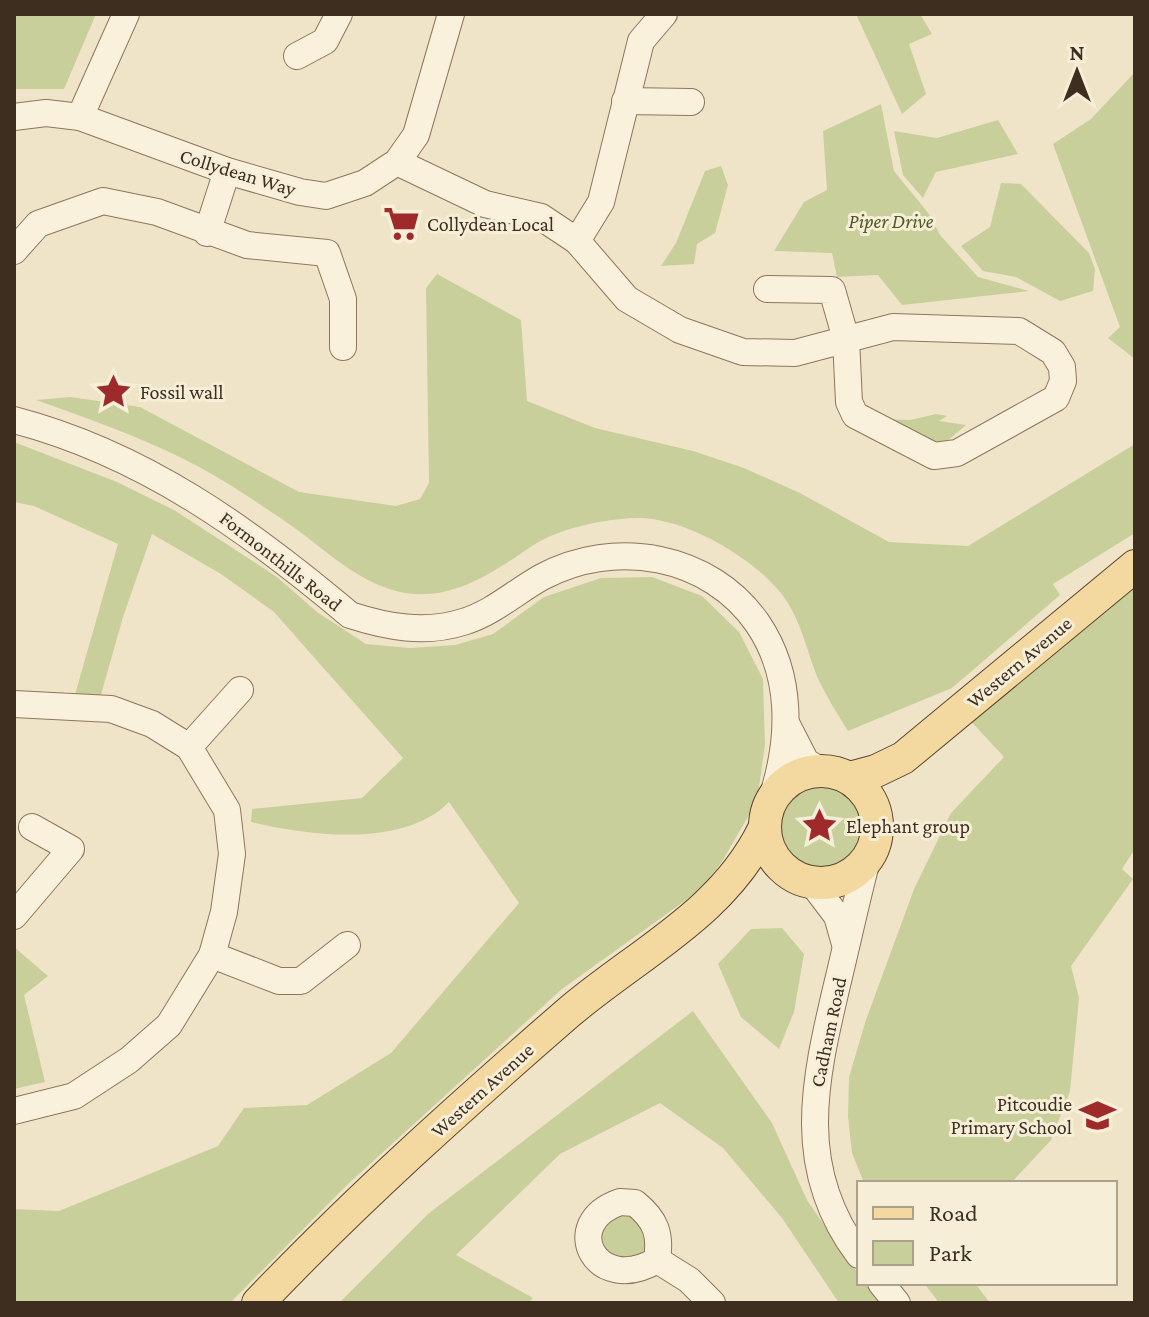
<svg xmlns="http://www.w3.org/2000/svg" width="1149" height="1317" viewBox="0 0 1149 1317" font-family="'Crimson Pro',serif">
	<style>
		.green { fill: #c9cf9b }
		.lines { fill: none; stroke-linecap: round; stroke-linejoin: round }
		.minor-casing { stroke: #8d765c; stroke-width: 28 }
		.major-casing { stroke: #5b4430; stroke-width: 34 }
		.minor { stroke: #faf1dc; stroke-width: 26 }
		.major { stroke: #f3d9a0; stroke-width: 32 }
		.labels { text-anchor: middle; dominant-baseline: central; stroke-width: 6; stroke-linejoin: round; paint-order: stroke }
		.street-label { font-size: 20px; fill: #3d2e20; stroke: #f7eed8 }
		.park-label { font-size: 20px; font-style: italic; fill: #4d5a26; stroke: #f7eed8 }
		.poi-label { font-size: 20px; fill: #3d2e20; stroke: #f7eed8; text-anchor: start }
	</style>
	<rect width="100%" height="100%" fill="#f0e4c8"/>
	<!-- green -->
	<g class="green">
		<path d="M14,14H96L64,89H14Z"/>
		<path d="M856,14H920L932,34L909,44L926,94L902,114Z"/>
		<path d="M1135,72V359L1108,338L1120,327L1053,144L1091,119Z"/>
		<path d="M881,104L894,171L929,214L940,235L978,277L1029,291L902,305L878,275L837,277L832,253L774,251L804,202L827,190L823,131Z"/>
		<path d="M998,120L1018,154L936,172L923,198L903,175L894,131L937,138Z"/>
		<path d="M721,166L728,185L715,233L697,244L694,264L661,266L676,243L705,171Z"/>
		<path d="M1001,183L1021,184L1089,253L1095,269L1093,291L1060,301L1016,277L983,271L961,246L990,227Z"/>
		<path d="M437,274L521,320L527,401L595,428L693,451L744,468L800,493L889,542L968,546L1135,444V533L1053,584L1060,595L952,688L848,731C837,714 827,697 818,679C808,655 803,628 789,605C765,563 685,516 636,518C604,519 559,528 532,546C494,572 453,601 405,593C362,585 330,554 296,529C275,514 252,499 230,485C170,447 103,424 36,400L70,397L140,407L299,492L396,506L420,499L429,483L426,288Z"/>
		<path d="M936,414L947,416L939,421L966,425L939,448L879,419L910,420Z"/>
		<path d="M14,442L117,482L174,510L277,577L317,612L366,644L410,648L455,645L493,634L544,597L601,578L652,577L702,596L739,632L763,679L765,745L757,801L723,860L700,890L562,989L348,1184L230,1303H14V1209L59,1211L218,1146L244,1108L307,1105L391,1053L519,903L449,802C404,848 310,836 251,822L252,809L362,798L403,758L274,612L221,574L152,534L123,617L99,702L74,698L118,544L34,506L14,502Z"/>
		<path d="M1135,583V849L1122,869L1133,879L1071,966L1079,998L1070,1091L1051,1140L1011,1183H864L852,1153L848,1117L849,1077L866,1020L914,889L951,813L1004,757L967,717Z"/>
		<circle cx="821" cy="828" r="42"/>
		<path d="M782,928L804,954L794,1012L779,1049L741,1017L718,964L751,929Z"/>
		<path d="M14,947L48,976L24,995L45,1082L14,1089Z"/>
		<path d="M693,1011L772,1123L807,1200L859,1275V1283H865L881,1303H839L782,1218L723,1148L660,1103L560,1154L456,1255L533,1298L528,1303H339L428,1214Z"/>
		<path d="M625,1211L645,1221L646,1249L639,1256L621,1261L600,1246L603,1221Z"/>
		<path d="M924,1283H975L990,1303H939Z"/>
	</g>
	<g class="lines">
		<defs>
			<g id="minor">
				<path d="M297,56L325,41L339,14"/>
				<path d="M625,101L691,102"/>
				<path d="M14,117L46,113L80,117L227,171L300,192L326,196L365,183L397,162L416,135L451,14"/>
				<path d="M80,117L126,14"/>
				<path d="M397,162L485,204L541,217L577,241L627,299L680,330L743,352L795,353L893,327L1019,331L1053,352L1062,367L1063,381L1056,398L957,453L934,456L855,415L849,402L846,339L832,290L767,289"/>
				<path d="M207,233L227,171"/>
				<path d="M577,241L601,202L641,41L664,14"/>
				<path d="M14,251L38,224L103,201L157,212L247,245L327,253L343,299V347"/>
				<path d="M14,420C144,454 249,530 350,615C387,627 425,634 463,622C493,613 515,592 542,577C614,538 710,554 758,624C793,676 791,739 772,798"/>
				<path d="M14,704L111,709L152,724L189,747L227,810L232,854L224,912L212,955L169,1025L129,1060L74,1096L14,1111"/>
				<path d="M787,725L806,762L821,770"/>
				<path d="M189,747L240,690"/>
				<path d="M812,883L837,916L845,944"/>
				<path d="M14,916L71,849L32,827"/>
				<path d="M212,955L279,981H301L347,945"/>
				<path d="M620,1202L635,1203C656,1220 661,1234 657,1260C596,1297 558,1223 620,1202Z"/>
				<path d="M859,1255C794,1169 814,1082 837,985C847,944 856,902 867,860"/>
				<path d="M657,1260L689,1280L712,1303"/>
				<path d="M881,1283L897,1303"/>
			</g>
			<g id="major">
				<circle cx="821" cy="827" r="56"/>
				<path d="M850,778L876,771L903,758L1135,566"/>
				<path d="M258,1303C355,1201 461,1106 568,1013C637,954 723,914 764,829"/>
			</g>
		</defs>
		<!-- minor casing -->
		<use href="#minor" class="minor-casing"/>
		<!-- major casing -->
		<use href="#major" class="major-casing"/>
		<!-- minor -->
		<use href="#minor" class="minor"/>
		<!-- major -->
		<use href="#major" class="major"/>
	</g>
	<!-- icons -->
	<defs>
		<symbol id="supermarket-bare" viewBox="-9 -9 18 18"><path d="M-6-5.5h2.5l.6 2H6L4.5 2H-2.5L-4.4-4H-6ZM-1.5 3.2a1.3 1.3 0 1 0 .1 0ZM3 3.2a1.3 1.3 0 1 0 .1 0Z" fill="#9e2a2b" stroke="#f7eed8" stroke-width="2.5" paint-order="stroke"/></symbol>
		<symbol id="sight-bare" viewBox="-9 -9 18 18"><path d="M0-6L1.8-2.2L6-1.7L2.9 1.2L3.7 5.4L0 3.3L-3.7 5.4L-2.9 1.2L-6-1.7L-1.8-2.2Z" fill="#9e2a2b" stroke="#f7eed8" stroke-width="2.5" paint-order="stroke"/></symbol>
		<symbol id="school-bare" viewBox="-9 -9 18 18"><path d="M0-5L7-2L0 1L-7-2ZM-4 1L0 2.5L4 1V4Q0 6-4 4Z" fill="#9e2a2b" stroke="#f7eed8" stroke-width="2.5" paint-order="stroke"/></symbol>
	</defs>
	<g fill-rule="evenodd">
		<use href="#supermarket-bare" x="376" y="198" width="51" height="51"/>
		<use href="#sight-bare" x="88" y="366" width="51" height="51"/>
		<use href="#sight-bare" x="794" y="800" width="51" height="51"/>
		<use href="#school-bare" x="1072" y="1090" width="51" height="51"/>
	</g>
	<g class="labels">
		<!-- street labels -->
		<g class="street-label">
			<text transform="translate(238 172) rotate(17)">Collydean Way</text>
			<text transform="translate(281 561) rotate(38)">Formonthills Road</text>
			<text transform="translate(1019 662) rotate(-40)">Western Avenue</text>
			<text transform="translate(828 1032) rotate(-78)">Cadham Road</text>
			<text transform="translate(482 1090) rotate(-42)">Western Avenue</text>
		</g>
		<!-- park labels -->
		<g class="park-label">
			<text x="891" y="221">Piper Drive</text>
		</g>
		<!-- poi labels -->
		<g class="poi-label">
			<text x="427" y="224">Collydean Local</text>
			<text x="140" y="392">Fossil wall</text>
			<text x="846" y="826">Elephant group</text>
			<text x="1072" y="1104" text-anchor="end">Pitcoudie<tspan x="1072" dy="23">Primary School</tspan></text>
		</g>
	</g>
	<!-- border -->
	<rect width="1149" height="1317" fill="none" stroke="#3d2e20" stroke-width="32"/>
	<!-- legend -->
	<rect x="857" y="1181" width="260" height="104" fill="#f7eed8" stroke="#ada18e" stroke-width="2"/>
	<rect x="873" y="1207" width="40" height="12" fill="#f3d9a0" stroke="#ada18e" stroke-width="2"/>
	<text x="929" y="1221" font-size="24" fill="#3d2e20">Road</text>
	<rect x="873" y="1241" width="40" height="24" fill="#c9cf9b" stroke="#ada18e" stroke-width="2"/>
	<text x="929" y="1261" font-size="24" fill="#3d2e20">Park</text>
	<!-- north arrow -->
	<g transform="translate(1077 72)" stroke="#f7eed8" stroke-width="6" paint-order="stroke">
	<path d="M0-6L14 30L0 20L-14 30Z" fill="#3d2e20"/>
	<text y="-12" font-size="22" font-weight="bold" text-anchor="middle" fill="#3d2e20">N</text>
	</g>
</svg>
